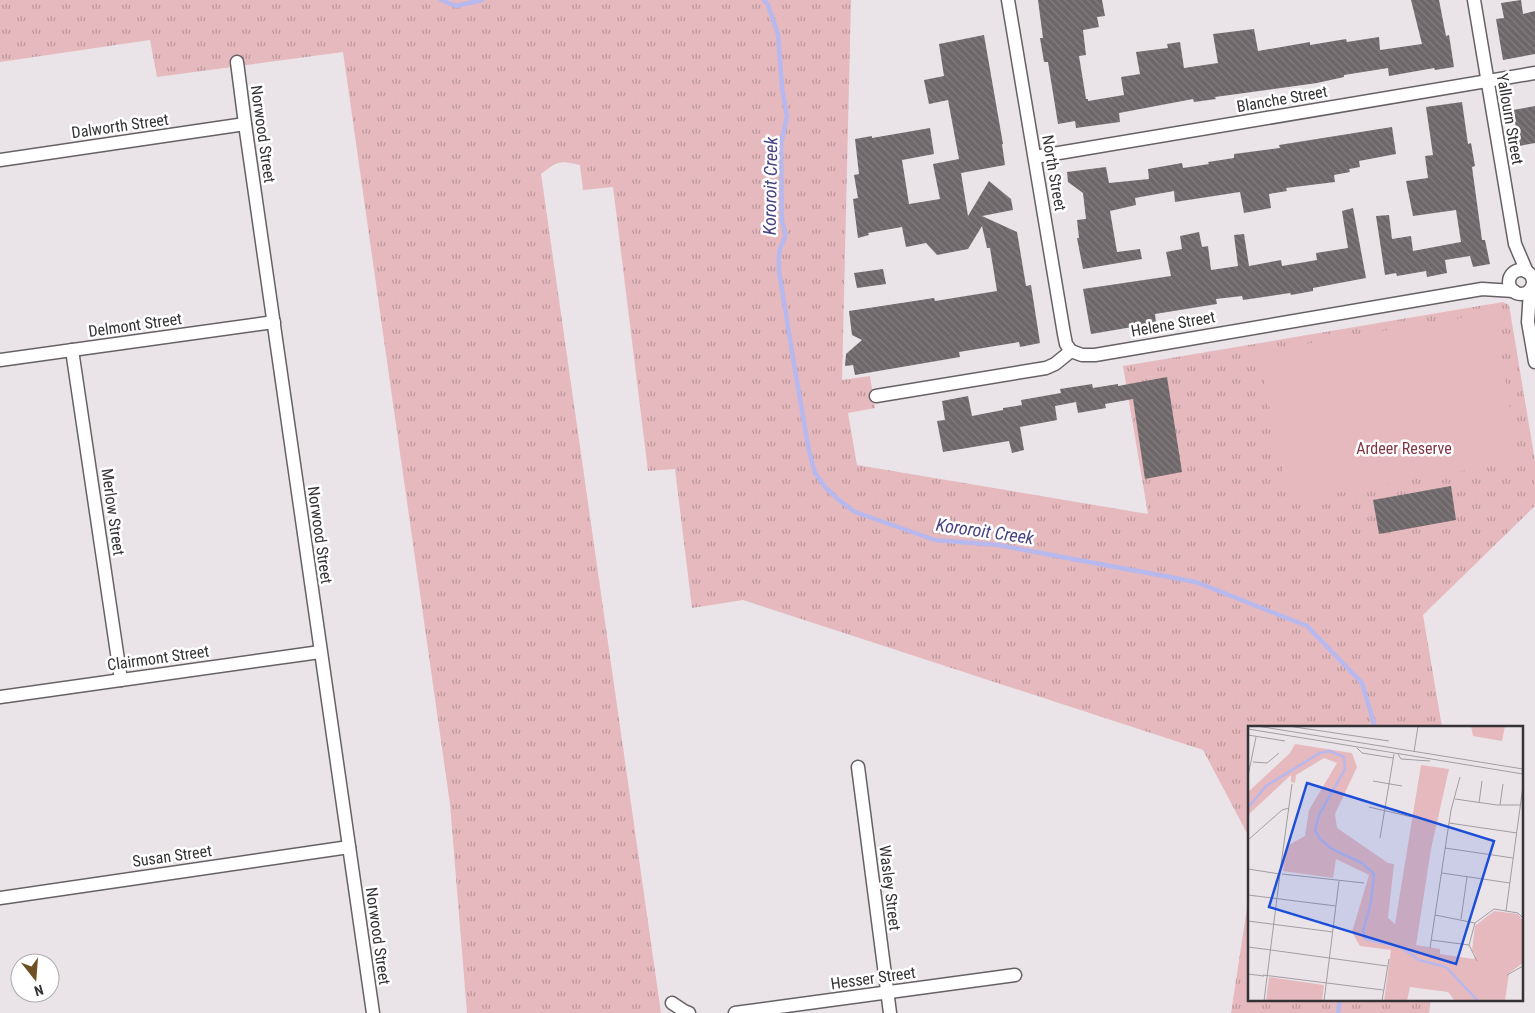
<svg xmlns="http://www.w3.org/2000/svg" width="1535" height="1013" viewBox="0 0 1535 1013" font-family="'Roboto Condensed',sans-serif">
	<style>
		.park { fill: url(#park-tufts) }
		.pitch { fill: #e6b9be }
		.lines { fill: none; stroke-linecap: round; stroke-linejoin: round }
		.stream { stroke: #b7b8ed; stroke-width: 4.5 }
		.building { fill: url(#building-back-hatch) }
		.minor-casing { stroke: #666165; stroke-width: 15 }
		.minor { stroke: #fff; stroke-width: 12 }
		.labels { text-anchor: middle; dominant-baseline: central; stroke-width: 5; stroke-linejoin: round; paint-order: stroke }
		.street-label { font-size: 16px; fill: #343234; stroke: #fff }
		.park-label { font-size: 16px; fill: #803544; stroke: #fff }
		.water-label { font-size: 18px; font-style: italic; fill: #474283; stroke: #fff }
		.inset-river { fill: none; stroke: #b7b8ed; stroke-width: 2.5 }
		.inset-road { fill: none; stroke: #a19da1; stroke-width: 1 }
		.view { fill: #1d4ed8; fill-opacity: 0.15; stroke: #1d4ed8; stroke-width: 2.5 }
		.inset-edge { fill: none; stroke: #343234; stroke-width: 2.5 }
	</style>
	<defs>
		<pattern id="park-tufts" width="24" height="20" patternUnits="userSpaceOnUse" patternTransform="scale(1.25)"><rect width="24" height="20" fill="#e6b9be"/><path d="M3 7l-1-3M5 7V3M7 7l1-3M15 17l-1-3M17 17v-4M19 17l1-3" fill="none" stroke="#bb979b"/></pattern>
		<pattern id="building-back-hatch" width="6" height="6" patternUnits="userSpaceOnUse" patternTransform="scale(1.25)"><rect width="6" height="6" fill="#6e676a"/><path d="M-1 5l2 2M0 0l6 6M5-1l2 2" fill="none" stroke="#837e80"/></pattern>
	</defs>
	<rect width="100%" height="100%" fill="#eae4e9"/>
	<!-- park -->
	<g class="park">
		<path d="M0,0H851L842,380L870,376L875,408L848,413L857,465L1148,514L1123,366L1503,302L1509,305L1535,461V506L1423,615L1442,727H1249V837L1203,750L743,600L692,608L675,469L648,471L613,187L583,190L580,165C559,160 558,161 541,174L661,1013H467L450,804L343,52L157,77L150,40L0,62Z"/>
		<path d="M1249,895V999H1431L1429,1013H1231Z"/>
	</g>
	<!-- pitch -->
	<path class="pitch" d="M1495,312L1518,461L1289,501L1258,352Z"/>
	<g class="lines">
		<!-- stream -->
		<g class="stream">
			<path d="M441,0L456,6L482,0"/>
			<path d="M764,0L768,5L778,34L782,88L787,116L781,144L782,222C788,238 785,235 780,249C778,257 779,264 779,271L795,370L809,451L815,473L825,487L840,501L855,512L935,540L998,545L1196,582L1307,626L1362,683L1375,727"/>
			<path d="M1338,1013L1340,999"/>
		</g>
	</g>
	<!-- building -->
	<g class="building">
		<path d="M1038,0H1102L1105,16L1097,17L1099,27L1083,30L1086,55L1079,56L1086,99H1088V101L1124,95L1121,77L1140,74L1136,52L1168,48L1167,44L1180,42L1184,68L1218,63L1213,34L1254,29L1258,51L1310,42V45L1346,39L1347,42L1379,37L1380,50L1422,44L1411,0H1439L1446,36L1449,35L1454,67L1435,70L1434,68L1389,76L1388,68L1344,75V77L1317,83L1215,97L1216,99L1194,102L1193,99L1119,113L1120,122L1076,128L1075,121L1058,124L1048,62H1044L1040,38H1043Z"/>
		<path d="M1521,0L1523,14L1535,11V54L1503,60L1496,19L1504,18L1501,3Z"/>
		<path d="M984,35L1003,144H1002L1005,165L961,173L968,216L989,181L1011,199L1013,210L982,216L1017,232L1026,286L1031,285L1040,343L1020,347L1019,342L959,352L960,357L855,375L853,365L845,366L846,354L862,340L852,335L849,311L934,298L935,301L997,291L990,248H987L982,226L968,249L937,255L926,243L906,247L902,227L868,233L869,235L858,238L853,199L858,198L854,175L859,174L855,139L872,136V138L930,128L934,154L902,160L909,204L940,199L933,164L959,159L948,100L929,104L924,80L944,76L939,44Z"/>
		<path d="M1462,102L1468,144L1471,143L1475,166L1472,167L1482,240H1485L1490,264L1473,267L1470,256L1445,260L1447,273L1427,277L1426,271L1397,276L1396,273L1385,275L1376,216L1389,215L1392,239L1411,236L1413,251L1461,242L1456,210L1413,216L1406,181L1428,178L1425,156L1433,155L1426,107Z"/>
		<path d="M1535,106V143L1519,146L1513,110Z"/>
		<path d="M1392,127L1396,154L1359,161L1360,167L1349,169L1350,172L1334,175L1335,182L1286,188L1287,191L1269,194L1271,208L1244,213L1240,192L1175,202L1174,191L1135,198L1136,205L1110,211L1117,252L1140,249L1142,259L1083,269L1077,238H1079L1077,220L1086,219L1083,193L1068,182L1067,172L1106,167L1109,183L1149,179L1148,169L1182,163L1183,168L1209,164L1208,162L1234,158V154L1280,148L1279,145Z"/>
		<path d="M1353,208L1366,278L1313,288V291L1291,295L1290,293L1243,300L1242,296L1216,299L1217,304L1155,314L1156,323L1091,334L1083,289L1171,276L1166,252L1182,249L1180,236L1199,232L1202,247L1208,246L1211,270L1238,266L1234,235L1244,234L1249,266L1281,260L1282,266L1317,260L1316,253L1348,248L1342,211Z"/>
		<path d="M883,269L886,284L857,288L854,273Z"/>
		<path d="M1167,377L1182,472L1145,479L1133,399L1105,404L1106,408L1078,413L1076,402L1055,406L1057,420L1020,427L1024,450L1012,453L1009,441L943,452L937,421L945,420L942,401L968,396L972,416L1003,410V408L1022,405L1021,400L1061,393L1060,389L1092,384L1093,388L1118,384V386Z"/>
		<path d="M1451,486L1456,520L1379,534L1373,500Z"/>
	</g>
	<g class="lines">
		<defs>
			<g id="minor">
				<path d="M1008,0L1064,334L1066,344L1071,351"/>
				<path d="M1474,0L1515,244L1527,272"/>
				<path d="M237,62L245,124L373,1013"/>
				<path d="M1035,157L1535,73"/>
				<path d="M0,160L245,124"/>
				<circle cx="1521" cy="282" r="12"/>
				<path d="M1530,290L1528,322L1535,362"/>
				<path d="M72,350L121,680"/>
				<path d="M0,360L274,322"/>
				<path d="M876,396L1046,368L1055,364L1071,351L1082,355H1095L1482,289L1514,291"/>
				<path d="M0,697L320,652"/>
				<path d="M858,767L890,1013"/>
				<path d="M0,898L349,847"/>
				<path d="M672,1003L684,1011L689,1013"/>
				<path d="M735,1013L1015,975"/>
			</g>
		</defs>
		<!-- minor casing -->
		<use href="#minor" class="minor-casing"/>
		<!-- minor -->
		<use href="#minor" class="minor"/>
	</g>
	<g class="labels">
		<!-- street labels -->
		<g class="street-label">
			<text transform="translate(1282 99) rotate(-10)">Blanche Street</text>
			<text transform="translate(1510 119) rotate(80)">Yallourn Street</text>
			<text transform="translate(120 126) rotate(-8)">Dalworth Street</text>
			<text transform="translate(263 134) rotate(82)">Norwood Street</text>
			<text transform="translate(1054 173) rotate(80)">North Street</text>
			<text transform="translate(1173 324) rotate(-10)">Helene Street</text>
			<text transform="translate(135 325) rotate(-8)">Delmont Street</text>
			<text transform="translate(113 512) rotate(82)">Merlow Street</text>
			<text transform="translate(320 535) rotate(82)">Norwood Street</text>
			<text transform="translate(158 658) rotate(-8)">Clairmont Street</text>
			<text transform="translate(172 856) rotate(-8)">Susan Street</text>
			<text transform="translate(890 888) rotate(83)">Wasley Street</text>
			<text transform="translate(378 936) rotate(82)">Norwood Street</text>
			<text transform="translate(873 978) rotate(-8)">Hesser Street</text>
		</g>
		<!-- park labels -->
		<g class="park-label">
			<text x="1404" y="448">Ardeer Reserve</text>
		</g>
		<!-- water labels -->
		<g class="water-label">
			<text transform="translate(770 186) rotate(-89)">Kororoit Creek</text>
			<text transform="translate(985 531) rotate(8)">Kororoit Creek</text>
		</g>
	</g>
	<!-- overview -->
	<g transform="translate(1248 726)">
		<rect width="275" height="275" fill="#eae4e9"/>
		<path d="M223,0H257L254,15L225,10Z" fill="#e6b9be"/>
		<path d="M47,18L104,27L109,41L87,88L89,102L140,137L146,138L140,192L147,198L173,39L201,43L183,123L168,219L192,223V228L225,233L228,230L224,224L227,200L246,185L270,188L275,195V237L261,247L257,275H207L200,266L162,261L159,275H136L143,224L112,220L104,206L121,149L88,133L85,152L35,145L39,120L57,110L61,84L89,37L76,32L48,49L47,57L43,56V49L0,89V66L42,27ZM21,251L76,259L74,275H18Z" fill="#e6b9be"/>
		<path d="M40,125L70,129L68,148L37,144ZM235 216a18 18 0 1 1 36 0a18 18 0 1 1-36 0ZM228,242L245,244L244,254L227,251Z" fill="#e6b9be"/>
		<path class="inset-river" d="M0,82L18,60L72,27L82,25L96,31L97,43L71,89L67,104L72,113L84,123L114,137L126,148L123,176L115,205L117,213L153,221L171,234L198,241L230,275"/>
		<path class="inset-road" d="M9,0L275,43M40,0L141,15M0,3L275,48M0,9L37,15M109,22L114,27L145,32M166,26L170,0M150,28L153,33L182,35M5,36L19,37L31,27M0,50L8,11M125,55L154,60M207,73L249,79H272M231,77L234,55M252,79L255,58M121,81L164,91M201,97L269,107M132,112L146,28M0,114L34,84L41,82M197,122L265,132M0,143L32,148M32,146L44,58M194,147L262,157M34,148L116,157M0,169L88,180M258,185L275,60M187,189L227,197M213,193L219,151M0,195L85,206M183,214L221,219M0,221L23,224M182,222L203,84L212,51M23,224L139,240M229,235L221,219L227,197L246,183L270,187L275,192M0,248L16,250M15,249L135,264M259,249L275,240M16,275L32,148M76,275L91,155M134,275L141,233"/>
		<path class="view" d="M59,57L246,115L208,238L21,181Z"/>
		<rect width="275" height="275" class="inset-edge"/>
	</g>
	<!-- north arrow -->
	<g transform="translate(35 978) rotate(163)"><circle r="24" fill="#ffffff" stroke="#aeadae"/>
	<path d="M0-4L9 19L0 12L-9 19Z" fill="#6e5024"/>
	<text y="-8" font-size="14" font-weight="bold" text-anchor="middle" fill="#343234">N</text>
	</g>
</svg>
